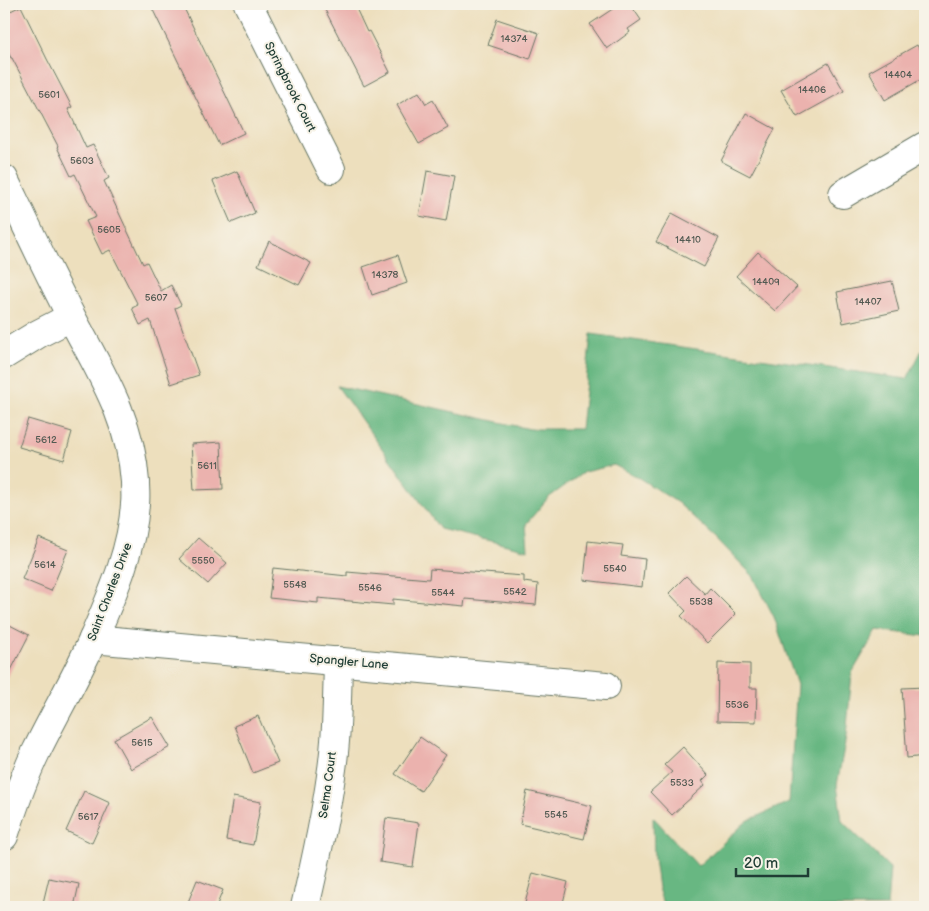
<svg xmlns="http://www.w3.org/2000/svg" width="929" height="911" viewBox="0 0 929 911" font-family="'Balsamiq Sans',sans-serif">
	<style>
		.forest { fill: #67b782; stroke: #437a5b }
		.building { fill: #ebb2ae }
		.lines { fill: none; stroke-linecap: round; stroke-linejoin: round }
		.minor-casing { stroke: #677664; stroke-width: 30 }
		.minor { stroke: #fff; stroke-width: 28 }
		.labels { text-anchor: middle; dominant-baseline: central; stroke-width: 4; stroke-linejoin: round; paint-order: stroke }
		.number-label { font-size: 10px; fill: #525a52 }
		.street-label { font-size: 12px; fill: #1f3d34; stroke: #f7f3e8 }
	</style>
	<rect width="100%" height="100%" fill="#f7f3e8"/>
	<filter id="ink" filterUnits="userSpaceOnUse"><feTurbulence type="fractalNoise" baseFrequency=".02" numOctaves="2"/><feDisplacementMap in="SourceGraphic" scale="10" xChannelSelector="R" yChannelSelector="G"/><feConvolveMatrix kernelMatrix="1 2 1 2 8 2 1 2 1" color-interpolation-filters="sRGB"/></filter>
	<filter id="wash" filterUnits="userSpaceOnUse"><feTurbulence type="fractalNoise" baseFrequency=".0096" numOctaves="4" result="noise"/><feDisplacementMap in="SourceGraphic" scale="20" xChannelSelector="R" yChannelSelector="G"/><feGaussianBlur stdDeviation="1.12" result="paint"/><feColorMatrix in="noise" values="0 0 0 0 0 0 0 0 0 0 0 0 0 0 0 0 0 1.4 0 .05"/><feComposite in="paint" operator="in"/></filter>
	<g filter="url(#wash)">
		<rect width="100%" height="100%" fill="#eddfbd"/>
		<!-- forest -->
		<path class="forest" d="M591,334L907,379L925,344V636L877,630L852,673L846,737L837,785L842,821L890,868L887,907H664L658,888L654,858L653,817L698,866L747,821L789,802L797,685L774,617L753,576L716,538L678,503L639,478L614,465L584,472L548,498L526,524L528,550L440,529L337,386L530,429H581Z"/>
		<g id="blocks">
			<!-- building -->
			<g class="building">
				<path d="M150,4H182L244,133L219,145Z"/>
				<path d="M322,4H354L367,32L369,31L390,72L364,86Z"/>
				<path d="M620,4H630L641,20L628,29L630,32L607,49L590,24Z"/>
				<path d="M21,6L47,59L72,107L68,109L86,148L93,145L109,178L104,181L143,264L147,262L161,291L171,285L181,305L175,308L199,375L171,384L150,320L140,325L132,308L138,305L110,250L102,254L86,221L96,217L75,174L71,176L57,147L58,146L12,58H11L4,44V14Z"/>
				<path d="M497,19L539,33L530,59L488,45Z"/>
				<path d="M917,45L925,60V77L885,100L869,72Z"/>
				<path d="M828,63L844,91L797,117L781,90Z"/>
				<path d="M419,92L426,104L433,100L448,128L419,144L397,105Z"/>
				<path d="M746,113L775,129L750,176L721,161Z"/>
				<path d="M237,171L255,213L231,223L213,181Z"/>
				<path d="M427,171L454,176L446,221L419,216Z"/>
				<path d="M672,213L719,238L704,267L656,242Z"/>
				<path d="M269,241L311,263L299,285L258,265Z"/>
				<path d="M758,252L797,287L775,311L736,276Z"/>
				<path d="M398,255L407,283L372,295L363,267Z"/>
				<path d="M892,281L899,311L843,323L837,292Z"/>
				<path d="M28,419L72,432L64,460L19,447Z"/>
				<path d="M221,442L223,489L194,490L191,444Z"/>
				<path d="M39,538L68,550L51,591L22,579Z"/>
				<path d="M198,538L227,563L208,584L179,559Z"/>
				<path d="M588,541L623,545L621,556L645,559L642,587L584,580Z"/>
				<path d="M273,568L347,576V572L429,579L430,569L524,576V582L538,584L536,605L465,599L464,606L393,599V605L318,598V603L269,598Z"/>
				<path d="M686,576L705,594L710,588L736,614L707,643L681,616L686,611L669,593Z"/>
				<path d="M4,622L29,635L4,684Z"/>
				<path d="M718,663L750,664V688H757L756,722L717,721Z"/>
				<path d="M925,687V756L907,758L902,688Z"/>
				<path d="M258,716L278,763L253,773L234,726Z"/>
				<path d="M152,717L170,747L131,769L114,739Z"/>
				<path d="M420,737L446,755L421,791L395,774Z"/>
				<path d="M683,747L708,775L702,781L705,785L672,815L650,792L672,772L664,765Z"/>
				<path d="M84,791L110,803L92,843L66,831Z"/>
				<path d="M527,791L592,806L584,839L520,824Z"/>
				<path d="M233,797L261,802L253,845L226,840Z"/>
				<path d="M386,818L419,823L413,867L380,862Z"/>
				<path d="M533,873L568,882L562,907H524Z"/>
				<path d="M49,878L79,884L74,907H42Z"/>
				<path d="M197,880L223,890L216,907H186Z"/>
			</g>
		</g>
	</g>
	<g filter="url(#ink)">
		<use href="#blocks" fill-opacity="0" stroke="#677664" stroke-width="1"/>
		<g class="lines">
			<defs>
				<g id="minor">
					<path d="M248,4L331,169"/>
					<path d="M4,179C26,225 48,272 72,318C100,372 131,419 135,482C135,489 136,497 135,504C132,551 112,595 94,637C77,676 55,713 36,752C23,779 13,808 4,836"/>
					<path d="M843,194L925,146"/>
					<path d="M4,355L38,334L71,317"/>
					<path d="M93,639L606,686"/>
					<path d="M305,907C315,864 325,820 331,776C337,738 337,699 338,661"/>
				</g>
			</defs>
			<!-- minor casing -->
			<use href="#minor" class="minor-casing"/>
			<!-- minor -->
			<use href="#minor" class="minor"/>
		</g>
	</g>
	<g class="labels">
		<!-- number labels -->
		<g class="number-label">
			<text x="514" y="39">14374</text>
			<text x="898" y="75">14404</text>
			<text x="812" y="90">14406</text>
			<text x="49" y="95">5601</text>
			<text x="82" y="161">5603</text>
			<text x="109" y="230">5605</text>
			<text x="688" y="240">14410</text>
			<text x="385" y="275">14378</text>
			<text x="766" y="282">14409</text>
			<text x="156" y="298">5607</text>
			<text x="868" y="302">14407</text>
			<text x="46" y="440">5612</text>
			<text x="207" y="466">5611</text>
			<text x="203" y="561">5550</text>
			<text x="45" y="565">5614</text>
			<text x="615" y="569">5540</text>
			<text x="295" y="585">5548</text>
			<text x="370" y="588">5546</text>
			<text x="515" y="592">5542</text>
			<text x="443" y="593">5544</text>
			<text x="701" y="602">5538</text>
			<text x="737" y="705">5536</text>
			<text x="142" y="743">5615</text>
			<text x="682" y="783">5533</text>
			<text x="556" y="815">5545</text>
			<text x="88" y="817">5617</text>
		</g>
		<!-- street labels -->
		<g class="street-label">
			<text transform="translate(290 87) rotate(63)">Springbrook Court</text>
			<text transform="translate(110 592) rotate(-69)">Saint Charles Drive</text>
			<text transform="translate(349 662) rotate(5)">Spangler Lane</text>
			<text transform="translate(328 785) rotate(-82)">Selma Court</text>
		</g>
	</g>
	<!-- margin -->
	<rect width="929" height="911" fill="none" stroke="#f7f3e8" stroke-width="20"/>
	<!-- scale -->
	<path d="M736 868v8h72v-8" fill="none" stroke="#1f3d34" stroke-width="2.5"/>
	<text x="744" y="868" font-size="15" fill="#1f3d34" stroke="#f7f3e8" stroke-width="4" paint-order="stroke">20 m</text>
</svg>
